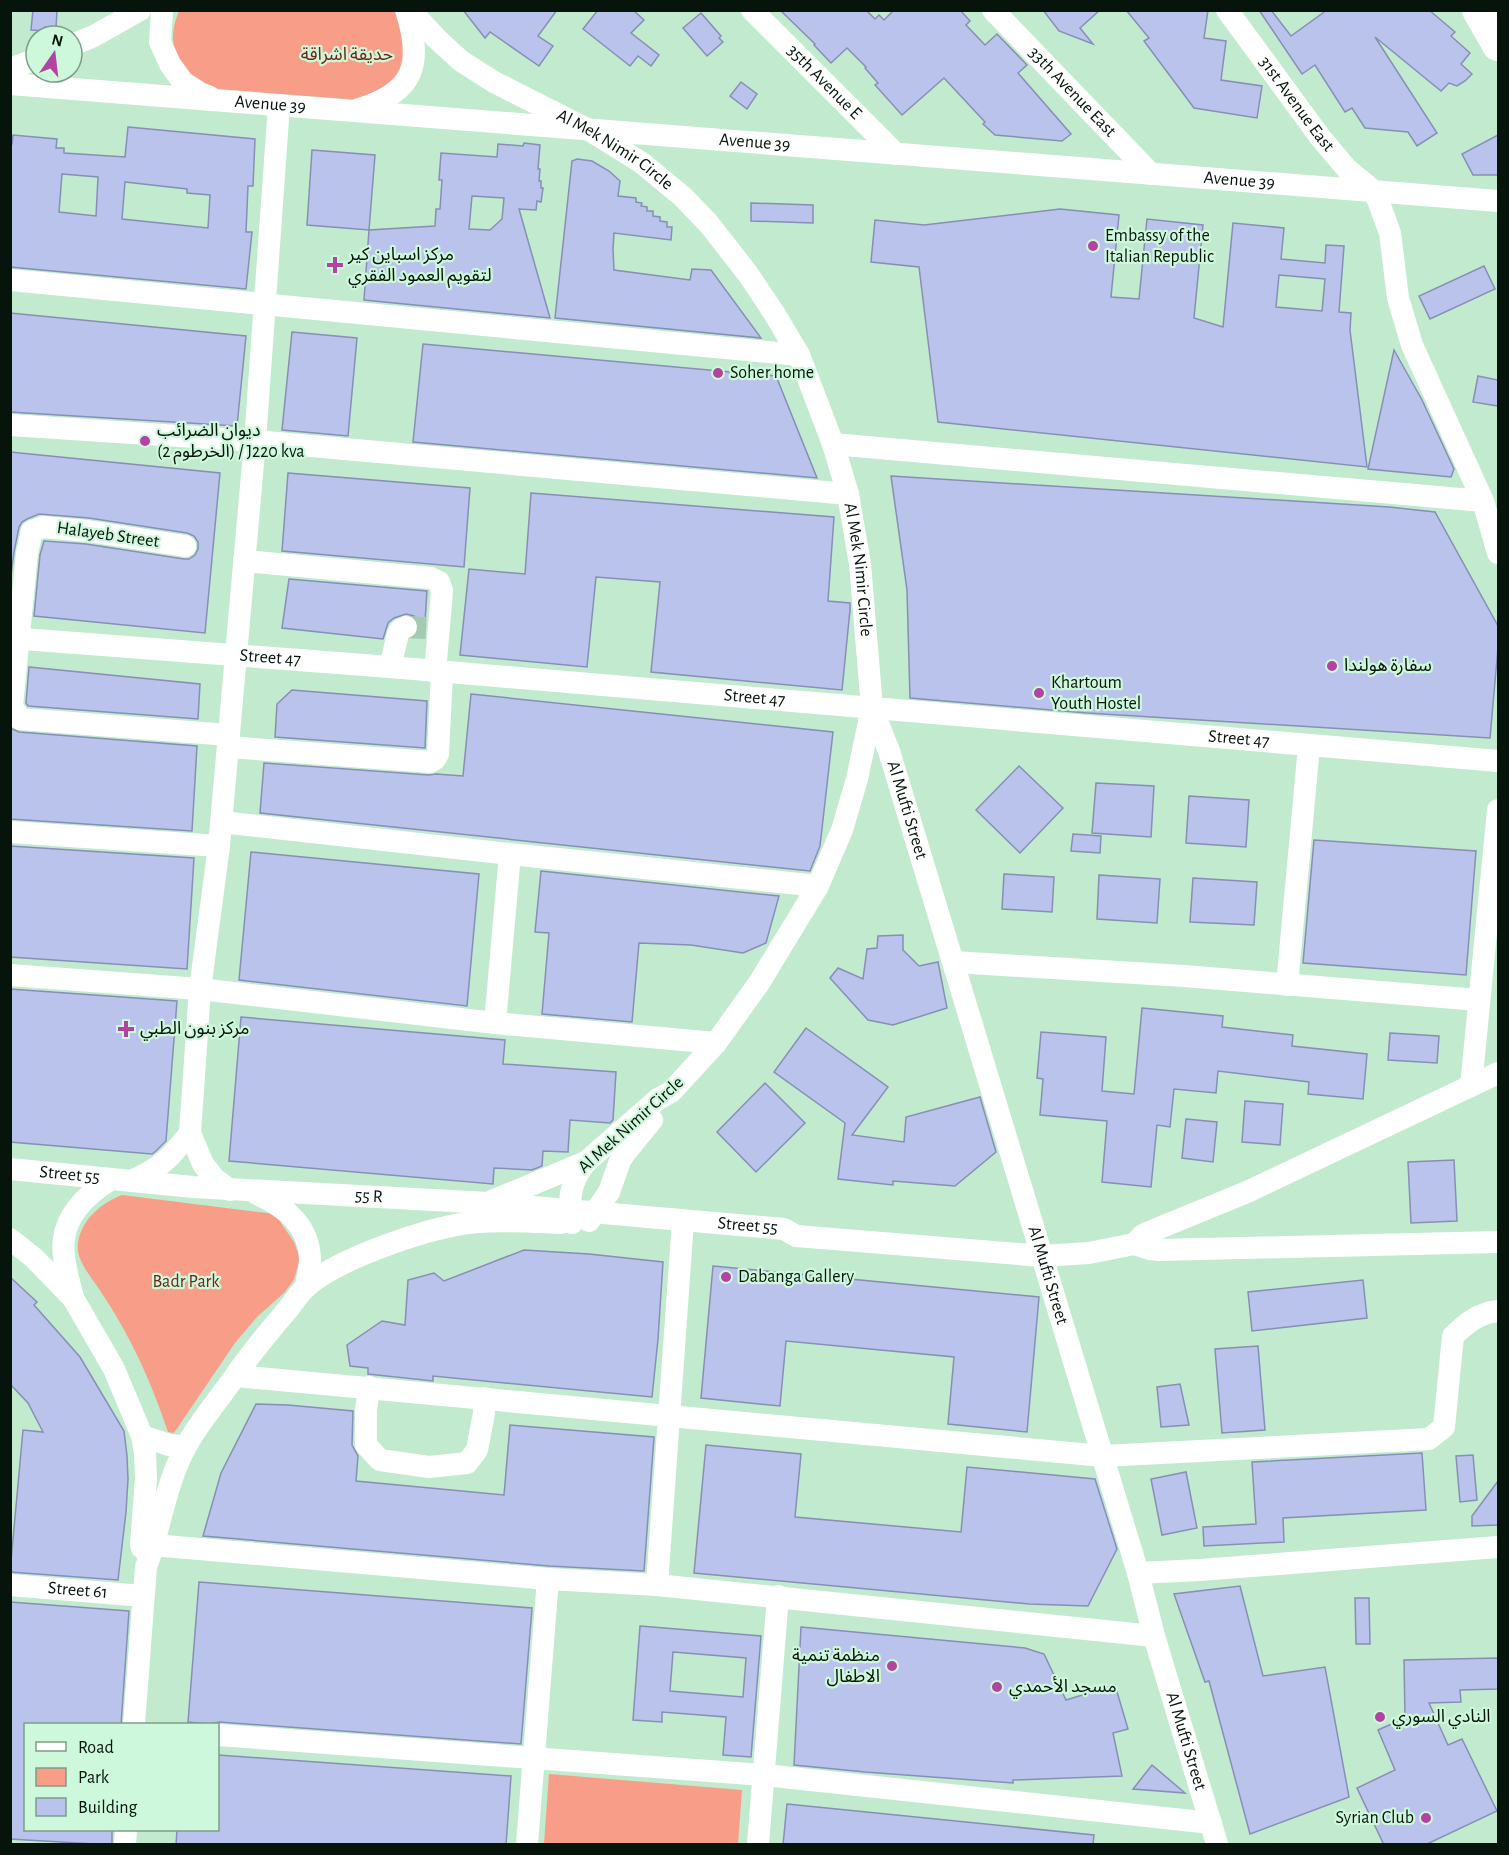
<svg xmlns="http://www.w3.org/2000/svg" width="1509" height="1855" viewBox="0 0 1509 1855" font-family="'Alegreya Sans','Noto Sans Arabic',sans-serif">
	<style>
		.green { fill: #f89e88 }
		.building { fill: #bac3ec; stroke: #878fb5; stroke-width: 1.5; fill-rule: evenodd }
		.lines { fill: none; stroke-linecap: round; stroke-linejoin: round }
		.minor-tunnel { stroke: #a5cab1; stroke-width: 22; stroke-dasharray: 22 11; stroke-linecap: butt }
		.minor { stroke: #fff; stroke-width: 22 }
		.highway { stroke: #fff; stroke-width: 32 }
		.poi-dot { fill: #b243a0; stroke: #cef8db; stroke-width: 2 }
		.labels { text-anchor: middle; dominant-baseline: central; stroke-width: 4.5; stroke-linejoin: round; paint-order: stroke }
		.park-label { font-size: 18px; fill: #712411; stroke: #cef8db }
		.street-label { font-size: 18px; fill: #06140b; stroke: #cef8db }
		.poi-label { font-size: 18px; fill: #06140b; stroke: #cef8db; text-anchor: start }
	</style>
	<rect width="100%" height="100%" fill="#c1eace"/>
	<!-- green -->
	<g class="green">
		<path d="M397,10L407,50L399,72L388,86L360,100L202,88C179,60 164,49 179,11Z"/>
		<path d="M122,1195L275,1214L294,1242L300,1258L294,1280L284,1293L257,1317L235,1343L174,1433L168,1432C151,1381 131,1337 101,1292C93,1279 75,1260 78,1243C81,1220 101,1203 122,1195Z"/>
		<path d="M549,1774L742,1790L738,1844H544Z"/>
	</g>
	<!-- building -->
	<g class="building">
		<path d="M33,10H57L56,28L45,27V31L31,30Z"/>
		<path d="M463,10H557L538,36L553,46L539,66L490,32L485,38Z"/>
		<path d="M598,10H633L644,20L631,33L659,55L651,66L638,56L630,66L583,29Z"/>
		<path d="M780,10H866L875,19L879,15L884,20L894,10H960L970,21L966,25L985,45L997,34L1027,65L1018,73L1071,134L1062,141L995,135L983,124L985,122L944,78L902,115L875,85L878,83L865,68L866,67L847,48L831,63L814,45L815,44Z"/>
		<path d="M1043,10H1100L1080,28L1093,44L1059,31Z"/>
		<path d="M1126,10H1208L1204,38L1226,41L1221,80L1262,86L1257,118L1194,108L1144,41L1149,38Z"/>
		<path d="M1259,10H1271L1291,36L1327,10H1429L1455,32L1451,36L1470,53L1461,64L1472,74L1465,81L1457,86L1449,83L1441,91L1375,37L1437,133L1417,146L1408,132L1365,128L1352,108L1345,112L1315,65L1302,74Z"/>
		<path d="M701,13L721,36L719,38L723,42L707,56L683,28Z"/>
		<path d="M741,82L757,94L747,109L730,96Z"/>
		<path d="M128,127L255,139L253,186H248L246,232H252L246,289L10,267V144H12L13,135L57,139L56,148H64V153L125,157ZM62,174L98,177L96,216L59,212ZM125,182L187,189V193L210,195L208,228L122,219Z"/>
		<path d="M1498,135V175H1473L1462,154Z"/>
		<path d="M524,143L540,145L538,169H540L539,181H541V188H543L541,202L537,201L536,210L519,209L550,318L364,300L369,230L435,226L436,209H440L442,180H439L441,153L497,157L498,144L523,146ZM472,196L504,198L502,219L490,230L469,229Z"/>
		<path d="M312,150L375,155L369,230L307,225Z"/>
		<path d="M577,159L592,161L609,171L620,181L618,196L636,198V202L642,203L641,206L647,207V211H653V216L660,217V221L667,222V227H672L671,240L614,233L613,249L614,270L690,280L692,269L711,270L761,338L555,318L572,161Z"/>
		<path d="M751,203L813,205V223L751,221Z"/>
		<path d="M1060,209L1119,215L1111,297L1139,299L1147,219L1203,225L1194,318L1223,327L1233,223L1284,228L1281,259L1325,263L1326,245L1344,246L1339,312L1351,313L1350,330L1367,467L938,422L919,267L871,262L875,220L924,225ZM1279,275L1325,279L1322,311L1276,307Z"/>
		<path d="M1484,266L1495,289L1430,319L1419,296Z"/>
		<path d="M10,313L246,336L237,426L10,412Z"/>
		<path d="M292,332L357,338L348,436L282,430Z"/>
		<path d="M423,344L776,376L817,478L413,442Z"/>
		<path d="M1394,350L1422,400L1454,469L1451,477L1368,469Z"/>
		<path d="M1478,376L1498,380V406L1473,402Z"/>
		<path d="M10,452L220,473L205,633L34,616L40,555L44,541L86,544L184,559H189L195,555L198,549V542L194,536L187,533L89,518L39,514L27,519L22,522L19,527L14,552L10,583Z"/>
		<path d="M288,473L470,488L464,567L282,551Z"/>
		<path d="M891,476L1389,507L1435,512L1498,626V648L1490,738L1087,713L910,698L907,590Z"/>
		<path d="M531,493L834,517L828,601L850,603V610L842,690L651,672L660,582L596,577L587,667L460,655L469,569L525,574Z"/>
		<path d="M289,579L427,591L424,637L415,636L419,628L418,622L414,616L406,614L394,618L388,623L383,639L282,628Z"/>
		<path d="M29,667L200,684L198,719L28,706L26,703Z"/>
		<path d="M292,690L427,701L425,748L275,737L277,704Z"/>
		<path d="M471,694L833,732L820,846L810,871L260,813L264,763L429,775L436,774L463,776Z"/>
		<path d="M10,728L19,732L197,746L192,831L10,819Z"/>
		<path d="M1019,766L1063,808L1020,853L976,810Z"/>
		<path d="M1096,783L1154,786L1151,837L1092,833Z"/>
		<path d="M1189,796L1249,800L1246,847L1186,843Z"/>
		<path d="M1073,834L1101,836L1100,853L1071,851Z"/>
		<path d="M1314,840L1476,851L1466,975L1303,963Z"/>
		<path d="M10,846L194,858L187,969L10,957Z"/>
		<path d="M251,852L479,874L467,1006L239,980Z"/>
		<path d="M541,871L779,896L766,943L743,953L691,945L639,943L632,1022L542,1014L549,933L535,932Z"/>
		<path d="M1004,874L1054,877L1052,912L1002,909Z"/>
		<path d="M1099,875L1160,879L1157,923L1097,919Z"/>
		<path d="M1193,878L1257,882L1254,925L1190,922Z"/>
		<path d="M903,935V950L919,966L938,962L947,1008L893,1025L868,1020L830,978L838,968L863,979L867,949L877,948L878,936Z"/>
		<path d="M10,989L177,1001L166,1141L156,1151L152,1154L10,1142Z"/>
		<path d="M1142,1008L1223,1016L1222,1027L1293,1035L1292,1046L1367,1054L1363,1099L1308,1094L1309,1082L1218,1071L1216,1093L1174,1089L1170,1127L1157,1125L1151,1187L1102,1182L1107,1121L1040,1115L1043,1079L1037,1078L1041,1032L1106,1037L1102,1091L1134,1094Z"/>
		<path d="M241,1017L505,1040L503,1064L616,1072L613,1120L610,1123L570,1120L568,1152L543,1151L542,1166L532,1170L494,1168L493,1184L229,1161Z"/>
		<path d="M806,1028L888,1087L852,1135L904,1142L906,1117L980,1097L996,1152L955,1186L893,1181V1185L838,1179L845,1123L774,1072Z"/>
		<path d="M1390,1033L1439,1036L1437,1063L1388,1060Z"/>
		<path d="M765,1083L805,1123L756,1172L717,1132Z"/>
		<path d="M1245,1101L1283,1104L1280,1145L1242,1142Z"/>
		<path d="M1186,1119L1217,1122L1213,1162L1182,1158Z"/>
		<path d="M1454,1160L1457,1221L1411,1223L1408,1162Z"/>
		<path d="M524,1250L589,1254L663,1262L658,1339L652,1397L433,1376V1381L377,1375L368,1374V1368L350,1366L347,1345L382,1321L405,1325L408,1280L434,1273L444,1281Z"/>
		<path d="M713,1266L1039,1297L1027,1432L948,1424L954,1357L786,1341L780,1406L701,1398Z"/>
		<path d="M10,1277L37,1302L34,1305L80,1357L124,1431L127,1456L128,1479L126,1512L118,1580L10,1572L23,1430L43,1432L28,1403L10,1384Z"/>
		<path d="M1363,1280L1367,1318L1252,1331L1248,1292Z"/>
		<path d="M1258,1346L1265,1430L1222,1433L1215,1349Z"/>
		<path d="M1180,1384L1189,1425L1161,1427L1157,1387Z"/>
		<path d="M256,1404L288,1405L353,1411L352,1445L358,1456L356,1481L504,1495L510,1425L654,1437L644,1571L549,1566L203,1536L221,1473Z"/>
		<path d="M706,1445L801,1454L795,1517L961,1532L967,1467L1095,1479L1117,1549L1088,1606L1029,1604L694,1573Z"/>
		<path d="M1422,1453L1426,1510L1283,1518L1284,1542L1204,1546L1203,1527L1256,1524L1252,1462Z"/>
		<path d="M1473,1455L1477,1500L1460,1502L1456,1456Z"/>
		<path d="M1186,1472L1197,1528L1162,1535L1151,1479Z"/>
		<path d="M1498,1481V1525L1472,1526V1516Z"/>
		<path d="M199,1582L532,1608L521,1744L219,1722L210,1724L188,1722Z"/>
		<path d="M1240,1586L1263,1676L1325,1667L1349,1797L1250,1834L1209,1681L1205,1682L1174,1594Z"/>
		<path d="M1355,1598H1369L1370,1644H1356Z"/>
		<path d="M10,1602L129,1611L121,1725H26V1830H112V1845L10,1839Z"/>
		<path d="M640,1626L761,1636L751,1757L723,1755L726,1717L662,1712V1722L633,1720ZM673,1652L746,1658L743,1697L670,1691Z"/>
		<path d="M801,1627L1025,1648L1044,1654L1066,1700L1115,1685L1128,1729L1113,1733L1122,1776L1013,1780V1783L865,1772L794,1765Z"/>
		<path d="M1498,1658V1689L1460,1690L1461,1702L1429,1703L1448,1745L1462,1739L1497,1811L1425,1845H1384L1357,1788L1395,1770L1378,1730L1405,1718L1404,1660Z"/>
		<path d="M218,1755L511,1776L506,1845H176L177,1830H218Z"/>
		<path d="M1152,1765L1185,1793L1133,1789Z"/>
		<path d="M787,1804L1094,1835L1093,1845H783Z"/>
	</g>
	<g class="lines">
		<!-- minor-tunnel -->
		<path class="minor-tunnel" d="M406,627L426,628"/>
		<!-- minor -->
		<g class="minor">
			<path d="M162,10L160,42L170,64L183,82L200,93L210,97"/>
			<path id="s1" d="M410,10L437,39L461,61L494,82L589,130L642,163L683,197L709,224L748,274L774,313L799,355L833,444L848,494L860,564L872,708L857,779L842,830L818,886L759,983L716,1043L671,1092L658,1099L586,1162C570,1182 568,1198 572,1223"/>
			<path id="s2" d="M752,10L896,154"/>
			<path id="s3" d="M993,10L1151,174"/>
			<path id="s4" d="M1227,10L1320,137L1347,169L1375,192L1390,233L1398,298L1412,345L1483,501L1498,553"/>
			<path d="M72,45L94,36L140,10"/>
			<path d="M10,69L36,59"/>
			<path id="s5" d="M10,84L1498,201"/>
			<path d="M359,109C415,92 423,64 406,10"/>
			<path d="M10,280L799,355"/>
			<path d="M10,425L255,441L848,494"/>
			<path d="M833,444L1483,501"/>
			<path d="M185,546L88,531L43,527L32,531L27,553L12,706L20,719L229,735"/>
			<path d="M244,561L431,578L439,582L442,591L435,672"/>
			<path id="s6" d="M10,638L390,667L1498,761"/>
			<path d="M390,667L398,634L400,630L406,627"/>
			<path id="s7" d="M872,708L889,751L1138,1573L1154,1636L1217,1844"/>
			<path d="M228,747L430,762L435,759L438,754L442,673"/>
			<path d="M221,822L510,854L818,886"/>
			<path d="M10,832L219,846"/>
			<path d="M954,962L1184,976L1479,1000"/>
			<path d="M10,975L200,989L495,1023L716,1043"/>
			<path d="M1287,985L1309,746"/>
			<path d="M495,1023L510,854"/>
			<path d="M1471,1086L1498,810"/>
			<path id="s8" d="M10,1169L193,1187L488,1203L784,1229L796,1236L1042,1256L1089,1253L1134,1244L1150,1249L1159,1250L1498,1242"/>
			<path d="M131,1181C161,1168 170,1158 190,1133"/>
			<path d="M230,1190L214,1178L203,1164L190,1133L200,989L219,846L255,441L279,105"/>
			<path d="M257,1194C285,1207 309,1225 310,1259C310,1269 307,1278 306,1287"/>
			<path d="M492,1201L586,1162"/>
			<path d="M589,1221L609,1192L620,1161L625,1153L652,1120"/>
			<path d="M10,1239L34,1258L73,1298L114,1369L142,1436L145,1453L146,1479L141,1544L142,1548"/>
			<path d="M1134,1244L1142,1236L1147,1233L1247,1192L1498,1073"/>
			<path d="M73,1298C69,1280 61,1257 64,1238C68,1212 89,1193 110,1180"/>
			<path d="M236,1376L1103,1456L1429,1439L1444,1427L1453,1336C1467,1323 1478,1313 1498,1311"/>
			<path d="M369,1387L366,1411V1445L380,1460L429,1467L467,1463L477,1450L484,1413V1398"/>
			<path d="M142,1436L169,1445L186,1446"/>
			<path d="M141,1544L548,1579L657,1585L1154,1636"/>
			<path d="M1138,1573L1200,1570L1498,1547"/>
			<path id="s9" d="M10,1585L143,1596"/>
			<path d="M657,1585L683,1221"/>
			<path d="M134,1724L146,1567C159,1533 163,1497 178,1463C191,1431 216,1404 235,1376C252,1352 270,1330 289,1308C294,1301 300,1293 306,1287C338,1258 437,1224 479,1222C506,1220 534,1222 561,1223"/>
			<path d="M218,1735L764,1775L1211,1823"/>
			<path d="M125,1844L126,1830"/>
			<path d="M527,1844L548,1579"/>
			<path d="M758,1844L778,1596"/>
		</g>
		<!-- highway -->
		<path class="highway" d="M1478,10L1498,45"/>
	</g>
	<!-- markers -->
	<g class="poi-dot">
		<circle cx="1093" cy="246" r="6"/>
		<path d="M332 256h6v6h6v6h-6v6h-6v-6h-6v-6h6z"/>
		<circle cx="718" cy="373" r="6"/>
		<circle cx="145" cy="441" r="6"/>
		<circle cx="1332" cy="666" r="6"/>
		<circle cx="1039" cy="693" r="6"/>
		<path d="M123 1020h6v6h6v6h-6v6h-6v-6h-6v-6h6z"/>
		<circle cx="726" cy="1277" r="6"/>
		<circle cx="892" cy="1666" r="6"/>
		<circle cx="997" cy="1687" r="6"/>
		<circle cx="1380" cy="1717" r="6"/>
		<circle cx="1426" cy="1818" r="6"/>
	</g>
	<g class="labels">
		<!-- park labels -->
		<g class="park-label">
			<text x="347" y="55">حديقة اشراقة</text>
			<text x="186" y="1282">Badr Park</text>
		</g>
		<!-- street labels -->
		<g class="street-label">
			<text stroke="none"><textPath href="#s2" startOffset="102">35th Avenue E</textPath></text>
			<text stroke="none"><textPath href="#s3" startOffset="114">33th Avenue East</textPath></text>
			<text stroke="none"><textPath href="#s4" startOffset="117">31st Avenue East</textPath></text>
			<text stroke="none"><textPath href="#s5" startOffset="261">Avenue 39</textPath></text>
			<text stroke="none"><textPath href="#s5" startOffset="747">Avenue 39</textPath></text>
			<text stroke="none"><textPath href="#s1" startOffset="250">Al Mek Nimir Circle</textPath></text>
			<text stroke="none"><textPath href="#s5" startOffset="1233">Avenue 39</textPath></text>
			<text transform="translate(108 535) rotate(8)">Halayeb Street</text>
			<text stroke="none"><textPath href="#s1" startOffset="754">Al Mek Nimir Circle</textPath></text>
			<text stroke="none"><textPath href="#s6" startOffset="261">Street 47</textPath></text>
			<text stroke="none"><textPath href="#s6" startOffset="747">Street 47</textPath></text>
			<text stroke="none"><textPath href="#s6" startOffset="1233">Street 47</textPath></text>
			<text stroke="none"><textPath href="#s7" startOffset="108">Al Mufti Street</textPath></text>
			<text transform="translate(631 1125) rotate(-42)">Al Mek Nimir Circle</text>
			<text stroke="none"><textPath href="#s8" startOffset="60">Street 55</textPath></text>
			<text stroke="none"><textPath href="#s8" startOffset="360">55 R</textPath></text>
			<text stroke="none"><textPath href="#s8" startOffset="740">Street 55</textPath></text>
			<text stroke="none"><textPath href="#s7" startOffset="594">Al Mufti Street</textPath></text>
			<text stroke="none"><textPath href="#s9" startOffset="68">Street 61</textPath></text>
			<text stroke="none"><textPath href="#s7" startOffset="1080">Al Mufti Street</textPath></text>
		</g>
		<!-- poi labels -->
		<g class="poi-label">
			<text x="1105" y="236">Embassy of the<tspan x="1105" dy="21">Italian Republic</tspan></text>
			<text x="348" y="255">مركز اسباين كير<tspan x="348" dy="21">لتقويم العمود الفقري</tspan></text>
			<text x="730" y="373">Soher home</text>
			<text x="157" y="431">ديوان الضرائب<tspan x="157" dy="21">(الخرطوم 2) / J220 kva</tspan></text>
			<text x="1344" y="666">سفارة هولندا</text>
			<text x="1051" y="683">Khartoum<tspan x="1051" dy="21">Youth Hostel</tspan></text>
			<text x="140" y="1029">مركز بنون الطبي</text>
			<text x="738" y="1277">Dabanga Gallery</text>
			<text x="880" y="1656" text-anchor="end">منظمة تنمية<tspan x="880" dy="21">الاطفال</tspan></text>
			<text x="1009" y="1687">مسجد الأحمدي</text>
			<text x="1392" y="1717">النادي السوري</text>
			<text x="1414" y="1818" text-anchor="end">Syrian Club</text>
		</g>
	</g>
	<!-- border -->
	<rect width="1509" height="1855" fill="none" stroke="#06140b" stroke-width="24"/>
	<!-- legend -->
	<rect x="24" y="1723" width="195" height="108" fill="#cef8db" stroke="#7e9d88" stroke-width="1.5"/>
	<rect x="36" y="1742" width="30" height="9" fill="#ffffff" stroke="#7e9d88" stroke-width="1.5"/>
	<text x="78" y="1753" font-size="18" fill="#06140b">Road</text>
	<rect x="36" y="1768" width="30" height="18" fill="#f89e88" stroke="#7e9d88" stroke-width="1.5"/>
	<text x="78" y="1783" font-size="18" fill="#06140b">Park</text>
	<rect x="36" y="1798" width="30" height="18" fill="#bac3ec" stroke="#7e9d88" stroke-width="1.5"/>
	<text x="78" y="1813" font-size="18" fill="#06140b">Building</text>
	<!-- north arrow -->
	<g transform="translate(54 54) rotate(14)"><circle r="28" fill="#cef8db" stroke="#7e9d88" stroke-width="1.5"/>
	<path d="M0-4.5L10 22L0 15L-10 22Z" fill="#b243a0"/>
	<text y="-9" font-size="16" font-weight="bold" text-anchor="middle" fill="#06140b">N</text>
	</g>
</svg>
